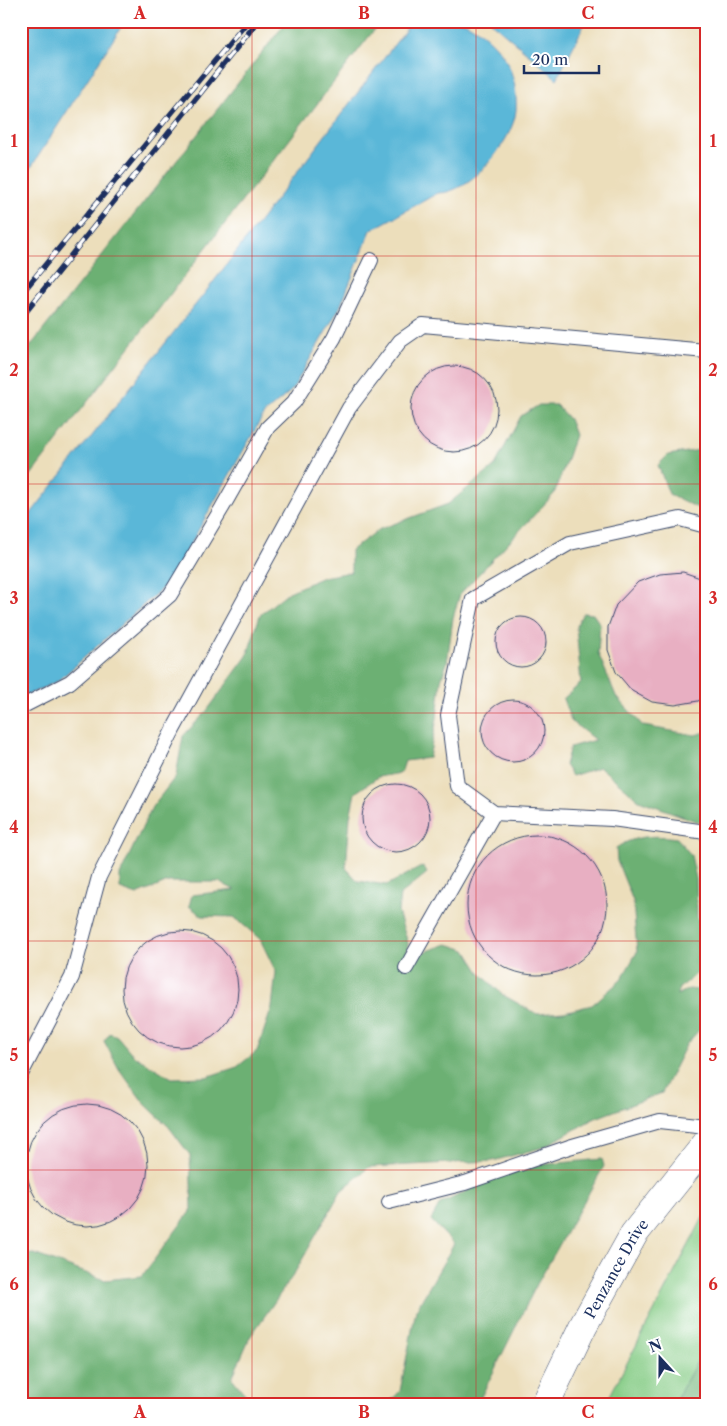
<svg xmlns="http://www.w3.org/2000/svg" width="727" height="1426" viewBox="0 0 727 1426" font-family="'Libre Caslon Text',serif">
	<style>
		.green { fill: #86cc86; stroke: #507e72 }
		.forest { fill: #6cb073; stroke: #447068 }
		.water { fill: #5ab7d8; stroke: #3a739b }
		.building { fill: #e8afc2 }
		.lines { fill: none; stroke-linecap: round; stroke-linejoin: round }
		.service-casing { stroke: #3a496c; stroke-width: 16 }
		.minor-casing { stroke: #3a496c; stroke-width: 29 }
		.service { stroke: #fff; stroke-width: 14 }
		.minor { stroke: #fff; stroke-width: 28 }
		.rail-casing { stroke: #1b2f5e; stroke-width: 5.5 }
		.rail { stroke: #fff; stroke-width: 4; stroke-dasharray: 11; stroke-linecap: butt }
		.grid { fill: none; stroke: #d62828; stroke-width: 1; stroke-opacity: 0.55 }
		.labels { text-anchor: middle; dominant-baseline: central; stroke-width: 4; stroke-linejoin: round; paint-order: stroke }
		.street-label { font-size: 15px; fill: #1b2f5e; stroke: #fff }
		.neatline { fill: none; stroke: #d62828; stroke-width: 2 }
		.grid-label { font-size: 16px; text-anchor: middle; font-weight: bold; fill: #d62828 }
	</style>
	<rect width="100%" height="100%" fill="#fff"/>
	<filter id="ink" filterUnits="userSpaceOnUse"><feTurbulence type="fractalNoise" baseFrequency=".02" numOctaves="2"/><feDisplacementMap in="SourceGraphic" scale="10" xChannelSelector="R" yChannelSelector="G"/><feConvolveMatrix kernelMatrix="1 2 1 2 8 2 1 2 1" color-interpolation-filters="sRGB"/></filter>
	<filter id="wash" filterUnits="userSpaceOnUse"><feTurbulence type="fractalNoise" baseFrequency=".0096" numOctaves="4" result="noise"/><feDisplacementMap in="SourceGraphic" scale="20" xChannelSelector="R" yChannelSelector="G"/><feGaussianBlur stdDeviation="1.12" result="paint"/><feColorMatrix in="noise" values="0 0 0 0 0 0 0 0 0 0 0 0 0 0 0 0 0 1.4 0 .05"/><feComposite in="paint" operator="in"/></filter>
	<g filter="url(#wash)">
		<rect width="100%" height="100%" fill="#ecdebb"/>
		<!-- green -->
		<path class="green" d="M706,1212V1405H605Z"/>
		<!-- forest -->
		<g class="forest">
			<path d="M287,21H381L21,488V358Z"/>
			<path d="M539,405H556L569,419L575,435L566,462L554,494L460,594L453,618L447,663L441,680L437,718L429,758L405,761L401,773L378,777L355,793L350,817L346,868L358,881L387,885L423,866L427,873L400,895L398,912L408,943L406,968L421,953L447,944L466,950L481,974L503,995L537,1014L564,1012L592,1005L621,980L637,952L633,901L617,861L616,848C635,835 655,835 677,838L691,855L696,879L697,918L706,925C706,961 710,966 679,988L677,995L689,989L706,991V1022L686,1045L662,1093L593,1119L544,1147L493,1161L369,1167L341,1191L294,1274L250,1337L232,1378L254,1405H21V1255L34,1254L105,1280L142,1276L192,1209L190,1155L169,1127L144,1103L119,1069L104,1041L110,1033L117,1036L134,1056L172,1078L206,1077L237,1067L257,1051L272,1007L276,972L260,939L234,917L202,916L189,906L192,895L235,890L219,882H168L137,895L120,889V875L152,807L176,776L183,736L206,712L247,656L260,615L287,593L323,577L351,572V550L380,529L448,504L494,467L521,416Z"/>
			<path d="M706,449V512L669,494L658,465L668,455Z"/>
			<path d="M583,613L593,614L600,624L598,653L616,696L643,726L695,735L706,732V821L698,822L639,800L600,767L572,776L565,765L570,747L595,740L571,721L563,699L581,683L576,626Z"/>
			<path d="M602,1159L604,1166L536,1286L477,1405H387L400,1391L416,1310L454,1244L431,1220L440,1204L517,1167Z"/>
			<path d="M706,1346V1405H673L705,1347Z"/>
		</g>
		<!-- water -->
		<g class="water">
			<path d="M21,21H125L21,183Z"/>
			<path d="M417,21C431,21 450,18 463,22C468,23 474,28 479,31C506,50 518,77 516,110C514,140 470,194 438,193L371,230L340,307L292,390L264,414L169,582L58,681L21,698V526L211,285L407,28Z"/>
			<path d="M490,21H586L557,79Z"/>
		</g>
		<g id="blocks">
			<!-- building -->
			<g class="building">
				<circle cx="454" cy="409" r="43"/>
				<path d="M683,572L706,580V697L698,701L675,705L652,702L632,691L616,672L608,650V627L616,605L638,582L660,574Z"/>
				<circle cx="521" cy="642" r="25"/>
				<circle cx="513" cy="731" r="31"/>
				<circle cx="396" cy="818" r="34"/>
				<circle cx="537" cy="905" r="70"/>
				<circle cx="180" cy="989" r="58"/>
				<circle cx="87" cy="1165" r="61"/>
			</g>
		</g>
	</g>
	<g filter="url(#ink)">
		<use href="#blocks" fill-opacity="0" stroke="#3a496c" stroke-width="1"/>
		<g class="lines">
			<defs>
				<g id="service">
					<path d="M706,526L680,519L570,543L473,599L448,715L457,786L494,813L612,819L706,832"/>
					<path d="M21,707L70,682L170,595L222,508L268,427L294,402L334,338L371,260"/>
					<path d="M406,968L494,813"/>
					<path d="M21,1074L72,977L99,877L173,730L349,408L400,341L423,325L706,351"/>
					<path d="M389,1202L465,1183L569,1147L660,1121L706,1126"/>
				</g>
				<g id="minor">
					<path id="s1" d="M545,1405L583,1326L634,1234L706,1144"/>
				</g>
			</defs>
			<!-- service casing -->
			<use href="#service" class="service-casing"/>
			<!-- minor casing -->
			<use href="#minor" class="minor-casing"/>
			<!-- service -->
			<use href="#service" class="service"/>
			<!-- minor -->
			<use href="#minor" class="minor"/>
			<defs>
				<g id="rail">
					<path d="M21,294L248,21"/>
					<path d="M21,318L258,21"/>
				</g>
			</defs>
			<!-- rail casing -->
			<use href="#rail" class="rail-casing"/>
			<!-- rail -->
			<use href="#rail" class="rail"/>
		</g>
	</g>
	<!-- grid -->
	<path class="grid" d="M252,21V1405M476,21V1405M21,256H706M21,484H706M21,713H706M21,941H706M21,1170H706"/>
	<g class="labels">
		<!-- street labels -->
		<g class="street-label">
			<text stroke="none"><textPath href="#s1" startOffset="154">Penzance Drive</textPath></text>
		</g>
	</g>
	<!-- margin -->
	<rect width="727" height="1426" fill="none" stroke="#fff" stroke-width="55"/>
	<!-- north arrow -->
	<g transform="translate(660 1358) rotate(339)" stroke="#ffffff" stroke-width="4" paint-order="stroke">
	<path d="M0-4L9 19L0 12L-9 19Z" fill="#1b2f5e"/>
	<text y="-8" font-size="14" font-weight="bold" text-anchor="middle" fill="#1b2f5e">N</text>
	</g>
	<!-- scale -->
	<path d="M524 65v8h75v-8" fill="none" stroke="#1b2f5e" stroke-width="2.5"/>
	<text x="532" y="65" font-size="15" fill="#1b2f5e" stroke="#ffffff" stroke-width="4" paint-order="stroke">20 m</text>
	<rect x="28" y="28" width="672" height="1370" class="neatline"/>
	<g class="grid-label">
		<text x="140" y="19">A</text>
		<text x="364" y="19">B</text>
		<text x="588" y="19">C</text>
		<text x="14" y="147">1</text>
		<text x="713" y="147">1</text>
		<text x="14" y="376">2</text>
		<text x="713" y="376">2</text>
		<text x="14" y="604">3</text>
		<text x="713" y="604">3</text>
		<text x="14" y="833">4</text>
		<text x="713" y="833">4</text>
		<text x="14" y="1061">5</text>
		<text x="713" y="1061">5</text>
		<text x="14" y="1290">6</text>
		<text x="713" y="1290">6</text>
		<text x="140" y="1418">A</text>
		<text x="364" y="1418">B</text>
		<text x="588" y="1418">C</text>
	</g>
</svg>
